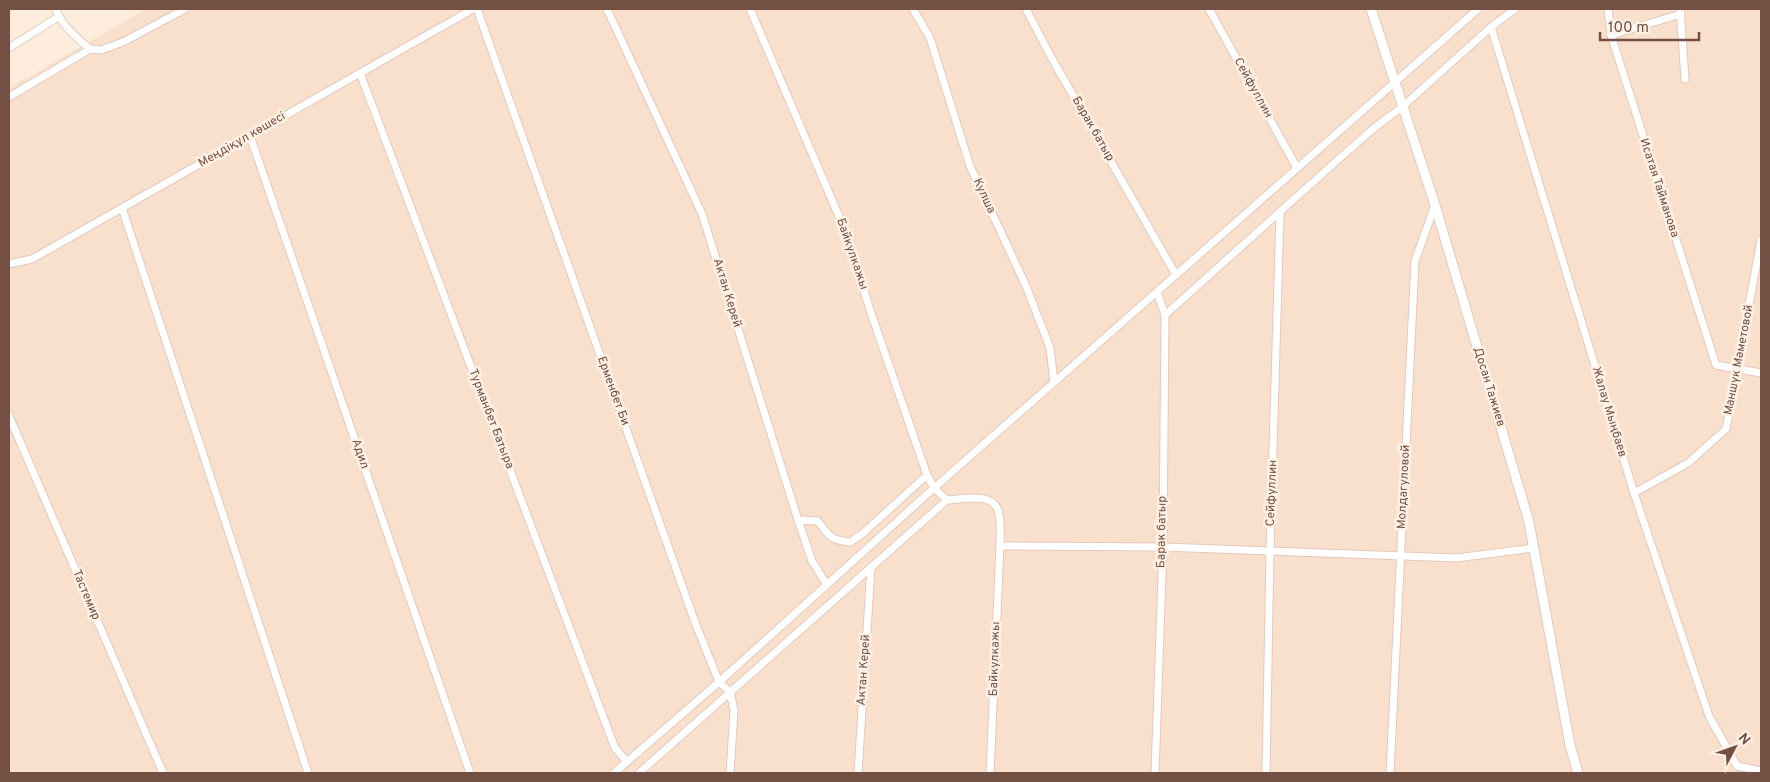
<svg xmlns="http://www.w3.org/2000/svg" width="1770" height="782" viewBox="0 0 1770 782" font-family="Overpass,sans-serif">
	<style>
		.residential { fill: #f8e0cd }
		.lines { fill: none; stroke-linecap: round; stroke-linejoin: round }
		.minor-casing { stroke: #e4c9bc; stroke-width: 9 }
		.tertiary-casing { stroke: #e4c9bc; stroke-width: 11 }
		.minor { stroke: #fff; stroke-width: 7 }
		.tertiary { stroke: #fff; stroke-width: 9 }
		.labels { text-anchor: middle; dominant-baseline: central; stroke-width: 5; stroke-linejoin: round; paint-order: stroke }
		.street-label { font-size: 12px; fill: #745044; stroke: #fff1e4 }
	</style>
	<rect width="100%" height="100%" fill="#feeddc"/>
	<!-- residential -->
	<path class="residential" d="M146,9H1761V773H9V88Z"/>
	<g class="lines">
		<defs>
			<g id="minor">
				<path d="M56,9C61,25 77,38 90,49"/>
				<path d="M477,9L696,625L719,682L730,692L734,710L730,773"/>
				<path d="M607,9L702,214L798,520L812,561L827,585"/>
				<path d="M750,9L844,228L871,313L927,475L934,488L947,500"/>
				<path d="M913,9L930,38L970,166L1026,286L1050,348L1054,382"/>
				<path d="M1026,9L1051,57L1176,275"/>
				<path d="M1209,9L1297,168"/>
				<path d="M1608,9L1611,35L1716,365L1761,373"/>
				<path d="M1680,9L1685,79"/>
				<path d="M1491,27L1634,493L1709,716L1737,766L1761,771"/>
				<path d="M1611,35L1681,14"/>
				<path d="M9,48L58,17"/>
				<path d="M360,73L615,748L627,762"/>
				<path d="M9,97L90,49L101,50L123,42L185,9"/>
				<path d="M250,136L470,773"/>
				<path d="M122,208L308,773"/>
				<path d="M9,264L32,259L473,9"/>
				<path d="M1165,315L1341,157L1374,128L1402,107L1491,27L1515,9"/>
				<path d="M9,416L163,773"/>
				<path d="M1634,493L1688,463L1726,429L1761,240"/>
				<path d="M798,520L818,521C829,536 830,540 850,542L862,534L927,475"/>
				<path d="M1000,546L1163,547L1456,558L1534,548"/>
				<path d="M614,773L719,682L934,488L1478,9"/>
				<path d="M639,773L947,500C963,499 995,491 999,514C1001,524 1000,535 1000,546L990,773"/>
				<path d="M858,773L871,567"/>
				<path d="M1155,773L1163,547L1165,315L1157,292"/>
				<path d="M1266,773L1270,551L1280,213"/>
				<path d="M1390,773L1415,261L1435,205"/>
			</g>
			<path id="tertiary" d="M1371,9L1435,205L1529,522L1570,745L1578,773"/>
		</defs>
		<!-- minor casing -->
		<use href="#minor" class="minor-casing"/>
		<!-- tertiary casing -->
		<use href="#tertiary" class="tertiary-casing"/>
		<!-- minor -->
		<use href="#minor" class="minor"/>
		<!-- tertiary -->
		<use href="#tertiary" class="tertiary"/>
	</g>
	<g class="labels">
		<!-- street labels -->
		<g class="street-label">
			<text transform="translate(1253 88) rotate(61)">Сейфуллин</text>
			<text transform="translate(1093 129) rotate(60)">Барак батыр</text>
			<text transform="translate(242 140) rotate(-30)">Меңдіқұл көшесі</text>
			<text transform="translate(1659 188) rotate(72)">Исатая Тайманова</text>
			<text transform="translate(984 196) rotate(65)">Кулша</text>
			<text transform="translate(852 254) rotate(71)">Байкулкажы</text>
			<text transform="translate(727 293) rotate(73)">Актан Керей</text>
			<text transform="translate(1739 360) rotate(-79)">Маншүк Мәметовой</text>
			<text transform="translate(1489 387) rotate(73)">Досан Тажиев</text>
			<text transform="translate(613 391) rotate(70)">Ерменбет Би</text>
			<text transform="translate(1609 412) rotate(73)">Жалау Мыңбаев</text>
			<text transform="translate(491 419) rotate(69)">Турманбет Батыра</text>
			<text transform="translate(360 454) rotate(71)">Адил</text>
			<text transform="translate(1404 487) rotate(-87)">Молдагуловой</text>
			<text transform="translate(1272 493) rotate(-88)">Сейфуллин</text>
			<text transform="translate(1162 532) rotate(-89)">Барак батыр</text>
			<text transform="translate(86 595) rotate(67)">Тастемир</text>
			<text transform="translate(995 659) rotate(-88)">Байкулкажы</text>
			<text transform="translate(864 670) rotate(-86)">Актан Керей</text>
		</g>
	</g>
	<!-- border -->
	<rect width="1770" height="782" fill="none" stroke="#745044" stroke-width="20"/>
	<!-- north arrow -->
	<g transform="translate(1735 747) rotate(49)" stroke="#fff1e4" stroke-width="4" paint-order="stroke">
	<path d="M0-4L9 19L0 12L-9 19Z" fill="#745044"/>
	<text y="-8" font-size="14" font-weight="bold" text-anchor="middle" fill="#745044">N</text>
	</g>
	<!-- scale -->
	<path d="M1600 32v8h99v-8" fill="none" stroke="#745044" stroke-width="2.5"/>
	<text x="1608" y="32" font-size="15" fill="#745044" stroke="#fff1e4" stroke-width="4" paint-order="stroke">100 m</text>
</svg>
